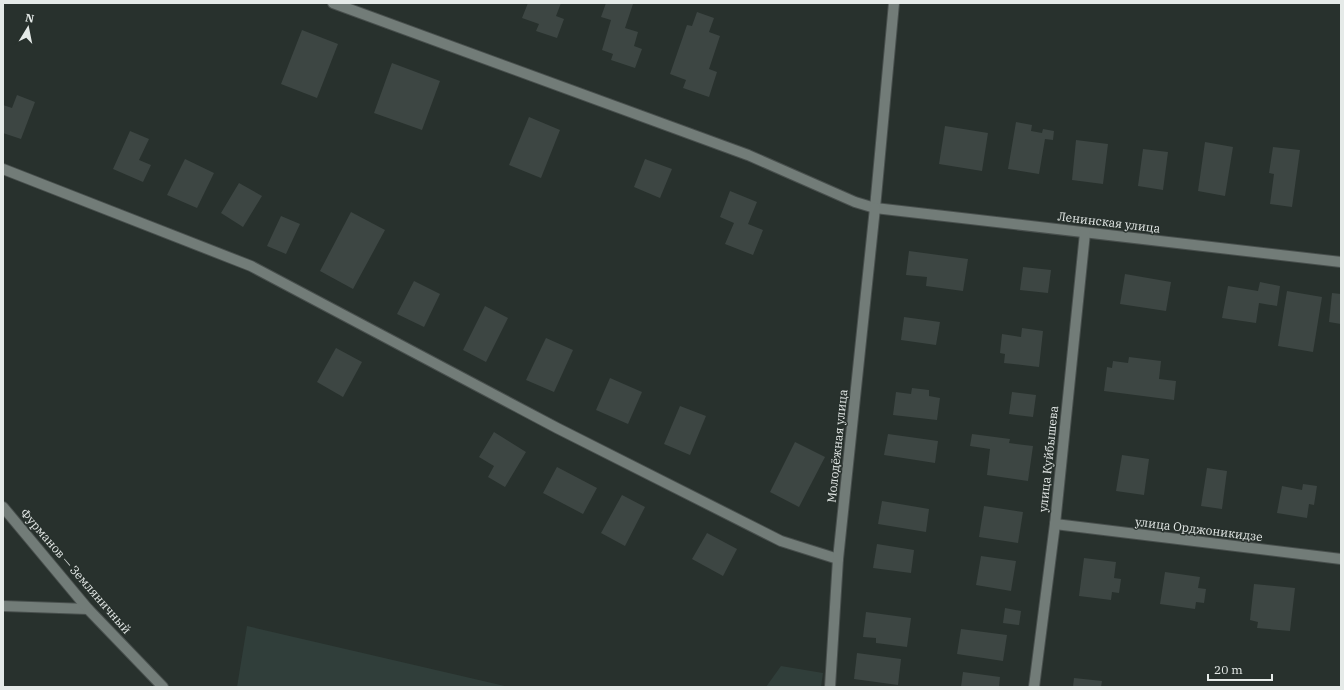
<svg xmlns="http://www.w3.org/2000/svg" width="1344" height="690" viewBox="0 0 1344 690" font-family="'IBM Plex Serif',serif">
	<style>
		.built { fill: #303e3a }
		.building { fill: #3d4643 }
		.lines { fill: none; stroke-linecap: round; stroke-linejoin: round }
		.service-casing { stroke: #484f4d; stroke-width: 12 }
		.minor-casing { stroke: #484f4d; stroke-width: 12 }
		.tertiary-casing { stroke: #484f4d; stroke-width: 12 }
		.service { stroke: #727c78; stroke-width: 10 }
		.minor { stroke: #727c78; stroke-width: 10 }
		.tertiary { stroke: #727c78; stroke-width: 10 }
		.labels { text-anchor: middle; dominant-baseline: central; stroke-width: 3; stroke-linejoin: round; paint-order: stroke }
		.street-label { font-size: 12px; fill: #e5eae8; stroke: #28312d }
	</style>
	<rect width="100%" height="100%" fill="#28312d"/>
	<!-- built -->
	<g class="built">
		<path d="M247,626L509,687H237Z"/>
		<path d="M781,666L823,673L821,687H766Z"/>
	</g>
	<!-- building -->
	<g class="building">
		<path d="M528,3H561L556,16L564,19L557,38L536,31L539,24L522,18Z"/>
		<path d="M606,3H628L633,4L625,28L638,32L634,46L642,49L635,68L611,60L613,54L602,50L611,20L601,17Z"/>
		<path d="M697,12L714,18L709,32L720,36L709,69L717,72L709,97L683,88L686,80L670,74L687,25L692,26Z"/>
		<path d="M302,30L338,44L317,98L281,84Z"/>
		<path d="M392,63L440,81L422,130L374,113Z"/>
		<path d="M17,95L35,102L21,139L3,133V105L12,108Z"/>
		<path d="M529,117L560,130L541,178L509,165Z"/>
		<path d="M1016,122L1032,125L1031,131L1042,133L1043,129L1054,131L1053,140L1045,139L1039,174L1008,169Z"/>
		<path d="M945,126L988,133L982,171L939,164Z"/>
		<path d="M130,131L149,139L139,160L151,165L143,182L113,169Z"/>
		<path d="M1076,140L1108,144L1103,184L1072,180Z"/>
		<path d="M1205,142L1233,147L1225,196L1198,191Z"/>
		<path d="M1273,147L1300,150L1292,207L1270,204L1274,174L1269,173Z"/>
		<path d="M1143,149L1168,152L1163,190L1138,186Z"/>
		<path d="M185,159L214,173L197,208L167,195Z"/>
		<path d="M645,159L672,169L660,198L634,187Z"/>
		<path d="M239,183L262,196L243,227L221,213Z"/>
		<path d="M730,191L757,202L748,224L763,230L753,255L725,244L734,223L720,217Z"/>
		<path d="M351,212L385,230L353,289L320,271Z"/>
		<path d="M281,216L300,224L286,254L267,246Z"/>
		<path d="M909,251L968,259L963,291L926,286L927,277L906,275Z"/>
		<path d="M1023,267L1051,270L1048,293L1020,290Z"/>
		<path d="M1125,274L1171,282L1166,311L1120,304Z"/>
		<path d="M414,281L440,294L424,327L397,314Z"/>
		<path d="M1260,282L1280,286L1277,306L1259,303L1256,323L1222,318L1228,286L1258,291Z"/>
		<path d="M1287,291L1322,297L1313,352L1278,346Z"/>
		<path d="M1332,293L1341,294V324L1329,322Z"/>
		<path d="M485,306L508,318L486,362L463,350Z"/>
		<path d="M904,317L940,322L936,345L901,340Z"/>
		<path d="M1022,328L1043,331L1039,367L1004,363L1005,354L1000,353L1002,334L1021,337Z"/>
		<path d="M546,338L573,350L554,392L526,380Z"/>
		<path d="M336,348L362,362L343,397L317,382Z"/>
		<path d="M1129,357L1161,361L1159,379L1176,381L1174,400L1104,391L1107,367L1112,368L1113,361L1128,363Z"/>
		<path d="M610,378L642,392L628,424L596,410Z"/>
		<path d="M912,388L929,390V396L940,398L937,420L893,415L896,392L911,394Z"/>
		<path d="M1012,392L1036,395L1033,417L1009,414Z"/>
		<path d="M680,406L706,416L690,455L664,444Z"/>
		<path d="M494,432L526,452L505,487L488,477L494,466L479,457Z"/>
		<path d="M888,434L938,441L935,463L884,455Z"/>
		<path d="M972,434L1010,439L1009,443L1033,446L1028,481L987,475L990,449L970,446Z"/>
		<path d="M795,442L825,457L799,507L770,492Z"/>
		<path d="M1122,455L1149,459L1144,495L1116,491Z"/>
		<path d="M557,467L597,488L583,514L543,493Z"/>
		<path d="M1207,468L1227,471L1222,509L1201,506Z"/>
		<path d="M1303,484L1317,486L1314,505L1309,504L1307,518L1277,513L1282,486L1302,490Z"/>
		<path d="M622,495L645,507L625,546L601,533Z"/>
		<path d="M882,501L929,509L926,532L878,524Z"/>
		<path d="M984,506L1023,512L1018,543L979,537Z"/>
		<path d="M707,533L737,549L723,576L692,559Z"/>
		<path d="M877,544L914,550L911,573L873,568Z"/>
		<path d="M981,556L1016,561L1011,591L976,585Z"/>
		<path d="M1084,558L1116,562L1114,578L1121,579L1119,593L1112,592L1111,600L1079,596Z"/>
		<path d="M1165,572L1200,577L1198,588L1206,589L1204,603L1196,602L1195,609L1160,604Z"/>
		<path d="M1254,584L1295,588L1290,631L1257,628L1258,622L1250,620Z"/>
		<path d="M1005,608L1021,611L1019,625L1003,623Z"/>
		<path d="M866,612L911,618L907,647L876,643V638L863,637Z"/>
		<path d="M961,629L1007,635L1003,661L957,654Z"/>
		<path d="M857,653L901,659L898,685L854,679Z"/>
		<path d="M963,672L1000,677L999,687H961Z"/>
		<path d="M1074,678L1102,681L1101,687H1073Z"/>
	</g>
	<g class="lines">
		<defs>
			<g id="service">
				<path d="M875,208L894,3"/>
				<path d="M3,606L88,609"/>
			</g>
			<g id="minor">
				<path d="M333,3L748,155L855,202L875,208L1341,262"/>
				<path d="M3,169L251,266L557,428L781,541L838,559"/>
				<path d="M1055,524L1341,559"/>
				<path d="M830,687L838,559L875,208"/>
				<path d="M1034,687L1055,524L1085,233"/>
			</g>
			<path id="tertiary" d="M3,507L88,609L163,687"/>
		</defs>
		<!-- service casing -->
		<use href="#service" class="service-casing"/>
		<!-- minor casing -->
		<use href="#minor" class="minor-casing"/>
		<!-- tertiary casing -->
		<use href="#tertiary" class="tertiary-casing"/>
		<!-- service -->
		<use href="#service" class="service"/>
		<!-- minor -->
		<use href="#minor" class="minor"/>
		<!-- tertiary -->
		<use href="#tertiary" class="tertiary"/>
	</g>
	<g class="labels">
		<!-- street labels -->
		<g class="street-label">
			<text transform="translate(1109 222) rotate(7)">Ленинская улица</text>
			<text transform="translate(837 446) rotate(-84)">Молодёжная улица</text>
			<text transform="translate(1048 459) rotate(-84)">улица Куйбышева</text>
			<text transform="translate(1199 529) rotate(7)">улица Орджоникидзе</text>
			<text transform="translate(76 571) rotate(49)">Фурманов — Земляничный</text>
		</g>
	</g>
	<!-- border -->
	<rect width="1344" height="690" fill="none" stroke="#e5eae8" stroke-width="8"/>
	<!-- north arrow -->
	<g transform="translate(28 28) rotate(10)" stroke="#28312d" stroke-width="3" paint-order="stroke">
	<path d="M0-3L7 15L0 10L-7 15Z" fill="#e5eae8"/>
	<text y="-6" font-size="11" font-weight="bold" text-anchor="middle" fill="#e5eae8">N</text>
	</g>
	<!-- scale -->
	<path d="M1208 674v6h64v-6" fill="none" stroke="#e5eae8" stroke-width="2"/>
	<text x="1214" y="674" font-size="12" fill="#e5eae8" stroke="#28312d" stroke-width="3" paint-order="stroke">20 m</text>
</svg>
